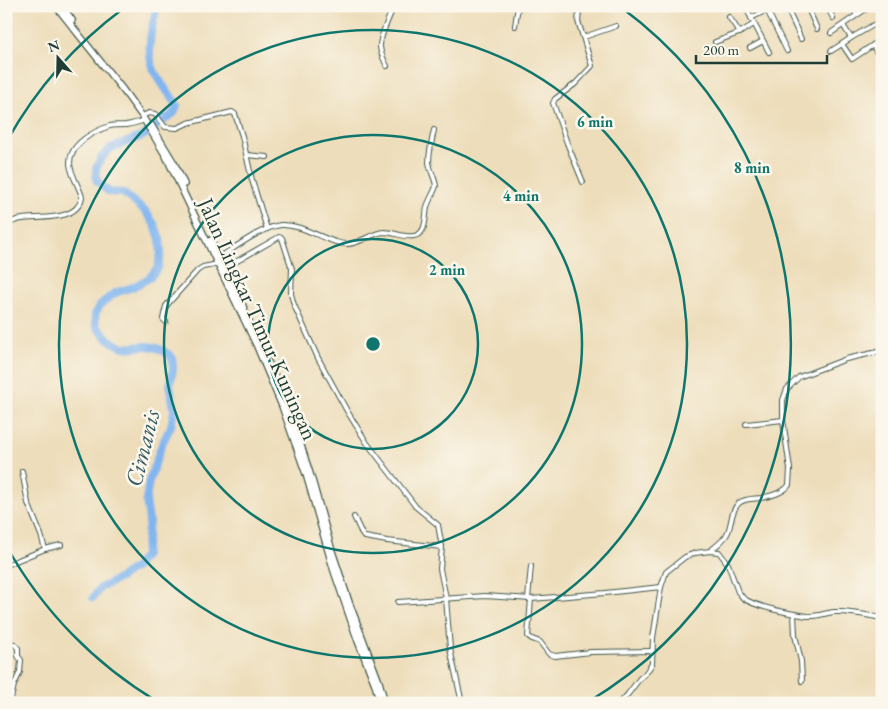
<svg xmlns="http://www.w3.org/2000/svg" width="888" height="709" viewBox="0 0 888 709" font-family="'EB Garamond',serif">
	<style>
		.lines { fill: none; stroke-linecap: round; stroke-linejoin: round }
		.river { stroke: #81b5ef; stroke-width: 8 }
		.minor-casing { stroke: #3e5548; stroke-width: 6 }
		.secondary-casing { stroke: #3e5548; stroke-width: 8 }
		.minor { stroke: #fff; stroke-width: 4 }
		.secondary { stroke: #fff; stroke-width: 5.5 }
		.ring { fill: none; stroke: #0f766e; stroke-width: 2.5 }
		.labels { text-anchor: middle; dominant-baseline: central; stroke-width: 5; stroke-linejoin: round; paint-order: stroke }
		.street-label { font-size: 22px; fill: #1f3d34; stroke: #fbf7ec }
		.water-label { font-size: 24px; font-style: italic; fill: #385b63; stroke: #fbf7ec }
		.centre { fill: #0f766e; stroke: #fbf7ec; stroke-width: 2.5 }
		.ring-label { font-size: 15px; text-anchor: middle; font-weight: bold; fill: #0f766e; stroke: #fbf7ec; stroke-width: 5; stroke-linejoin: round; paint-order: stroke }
	</style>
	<rect width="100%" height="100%" fill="#fbf7ec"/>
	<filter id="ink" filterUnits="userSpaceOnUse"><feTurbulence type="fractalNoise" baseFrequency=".02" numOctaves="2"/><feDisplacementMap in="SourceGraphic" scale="10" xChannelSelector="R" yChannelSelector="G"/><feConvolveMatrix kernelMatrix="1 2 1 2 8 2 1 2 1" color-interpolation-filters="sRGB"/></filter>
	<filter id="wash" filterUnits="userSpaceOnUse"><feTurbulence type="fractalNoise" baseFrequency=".0096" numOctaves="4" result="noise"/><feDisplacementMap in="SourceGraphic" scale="20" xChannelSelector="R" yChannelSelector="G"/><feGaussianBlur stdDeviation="1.12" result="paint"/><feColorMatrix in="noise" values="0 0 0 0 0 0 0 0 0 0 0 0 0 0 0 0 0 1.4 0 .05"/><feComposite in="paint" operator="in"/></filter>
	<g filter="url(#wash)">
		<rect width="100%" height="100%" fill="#edddba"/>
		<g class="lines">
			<!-- river -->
			<path class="river" d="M93,598L100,588L120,578L136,567L145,555L149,521L146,500L149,481L162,444L171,426L174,411L170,385L173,369L172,357C164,350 155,345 144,346C136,347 128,349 120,346C110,342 103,334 96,326L95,314L101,304L115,293L133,287L149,278L158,268L161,253L160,239L155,225L146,212L123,193L109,192L97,181L96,169L101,158L111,148L143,136L174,113L177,105C169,92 156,79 152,65C146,47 153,23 157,6"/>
		</g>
	</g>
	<g filter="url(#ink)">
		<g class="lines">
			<defs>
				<g id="minor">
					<path d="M577,6L579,12L578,21L592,66L575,84L555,99L553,103L567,143L583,182"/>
					<path d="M745,6L769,52"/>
					<path d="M786,6L801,39"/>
					<path d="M807,6L817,29"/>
					<path d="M827,6L833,18"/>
					<path d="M852,6L857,15"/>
					<path d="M767,10L787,51"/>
					<path d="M729,17L740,33"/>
					<path d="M751,18L775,6"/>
					<path d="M843,25L851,38L882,20"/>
					<path d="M515,26L518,6"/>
					<path d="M831,33L870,6"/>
					<path d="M584,37L616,26"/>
					<path d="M851,38L842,44L852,59L882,39"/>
					<path d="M715,42L739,33L754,24"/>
					<path d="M873,45L880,60"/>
					<path d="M750,48L763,41"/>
					<path d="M831,51L842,44"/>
					<path d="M387,66C384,60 380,53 380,46C380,36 390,15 394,6"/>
					<path d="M142,116L149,113L155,114L165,127L177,128L188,123L232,112L235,114L242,136L252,180L267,229"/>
					<path d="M247,155L267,157"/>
					<path d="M6,225C10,223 13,221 17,220C36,215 77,224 82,197C79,186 71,175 70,164C69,144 94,131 110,126C115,125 120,125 126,125C132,124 139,122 145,120"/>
					<path d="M220,257C236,247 262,227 281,225C300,224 318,237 336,242C339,243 344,244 347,244C360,244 371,233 384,232C394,232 404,238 414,236C427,234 425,217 427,207C429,200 434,193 436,186C435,178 430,171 429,162C429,152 432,140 434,130"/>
					<path d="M225,268L279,237L282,238L292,269L291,294L294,305L318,358L347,411L367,443L416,507L438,525L442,547"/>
					<path d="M881,295L882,296"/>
					<path d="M166,322L163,319L166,306L198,270L203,267L218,264"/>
					<path d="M746,424L783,420"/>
					<path d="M22,471L28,503L41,535L45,549"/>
					<path d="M354,517L363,536L365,537L387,541L442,547L440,569L446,598L450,649L462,703"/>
					<path d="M710,551C716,546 725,540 728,532C732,522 731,510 739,503C745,498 754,499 761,498C770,496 784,493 789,485L790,469L783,420V400L787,389L799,377L846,359L882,351"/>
					<path d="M6,565L45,549L61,545"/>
					<path d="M528,599L531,566"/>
					<path d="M531,599L528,636L532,639L540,642L549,654L555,656L591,652L653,651"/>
					<path d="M398,602L485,596L531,599L605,593L661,587"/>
					<path d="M794,614L795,635L801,661L802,681"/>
					<path d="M6,642L14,644L18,648V656L21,660L20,672L14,685L10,703"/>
					<path d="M620,703L628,694L640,678L645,674L652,664L653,638L661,587L666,572L685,557L695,553L710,551L719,552L728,564L738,592C740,593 742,597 743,598C755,607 792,614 807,616C816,617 825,613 834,612C850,611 866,615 882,618"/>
				</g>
				<g id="secondary">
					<path d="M56,6L123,90L142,116L166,156L256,344L282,406L306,474L334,571L358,641L375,684L380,703"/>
					<path d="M62,6L72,20"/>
					<path d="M151,125L174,163L184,184"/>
					<path d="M211,240L240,299L252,329"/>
					<path d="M265,356L276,379L295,427L312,480L332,551L350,605L379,682L385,703"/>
				</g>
			</defs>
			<!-- minor casing -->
			<use href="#minor" class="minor-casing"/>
			<!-- secondary casing -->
			<use href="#secondary" class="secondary-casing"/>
			<!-- minor -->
			<use href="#minor" class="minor"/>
			<!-- secondary -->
			<use href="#secondary" class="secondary"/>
		</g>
	</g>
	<!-- distance rings -->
	<g class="ring">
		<circle cx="373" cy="344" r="105"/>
		<circle cx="373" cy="344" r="209"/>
		<circle cx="373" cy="344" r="314"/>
		<path d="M158 702A418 418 0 0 1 7 547M7 141A418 418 0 0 1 124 8M622 8A418 418 0 0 1 588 702"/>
	</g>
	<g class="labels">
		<!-- street labels -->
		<g class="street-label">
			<text transform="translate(258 319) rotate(66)">Jalan Lingkar Timur Kuningan</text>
		</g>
		<!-- water labels -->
		<g class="water-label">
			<text transform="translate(142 448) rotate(-76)">Cimanis</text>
		</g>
	</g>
	<circle cx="373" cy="344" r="8" class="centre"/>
	<g class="ring-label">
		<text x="595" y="127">6 min</text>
		<text x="752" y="173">8 min</text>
		<text x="521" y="201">4 min</text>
		<text x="447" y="275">2 min</text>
	</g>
	<!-- margin -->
	<rect width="888" height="709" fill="none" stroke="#fbf7ec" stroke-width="25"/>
	<!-- north arrow -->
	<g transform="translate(58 58) rotate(340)" stroke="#fbf7ec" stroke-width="4" paint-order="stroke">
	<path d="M0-4L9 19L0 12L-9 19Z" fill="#1f3d34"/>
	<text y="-8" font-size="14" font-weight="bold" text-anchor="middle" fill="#1f3d34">N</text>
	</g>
	<!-- scale -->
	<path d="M696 55v8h131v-8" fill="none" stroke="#1f3d34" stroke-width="2.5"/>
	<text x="703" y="55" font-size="15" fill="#1f3d34" stroke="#fbf7ec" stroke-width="4" paint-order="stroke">200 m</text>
</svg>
